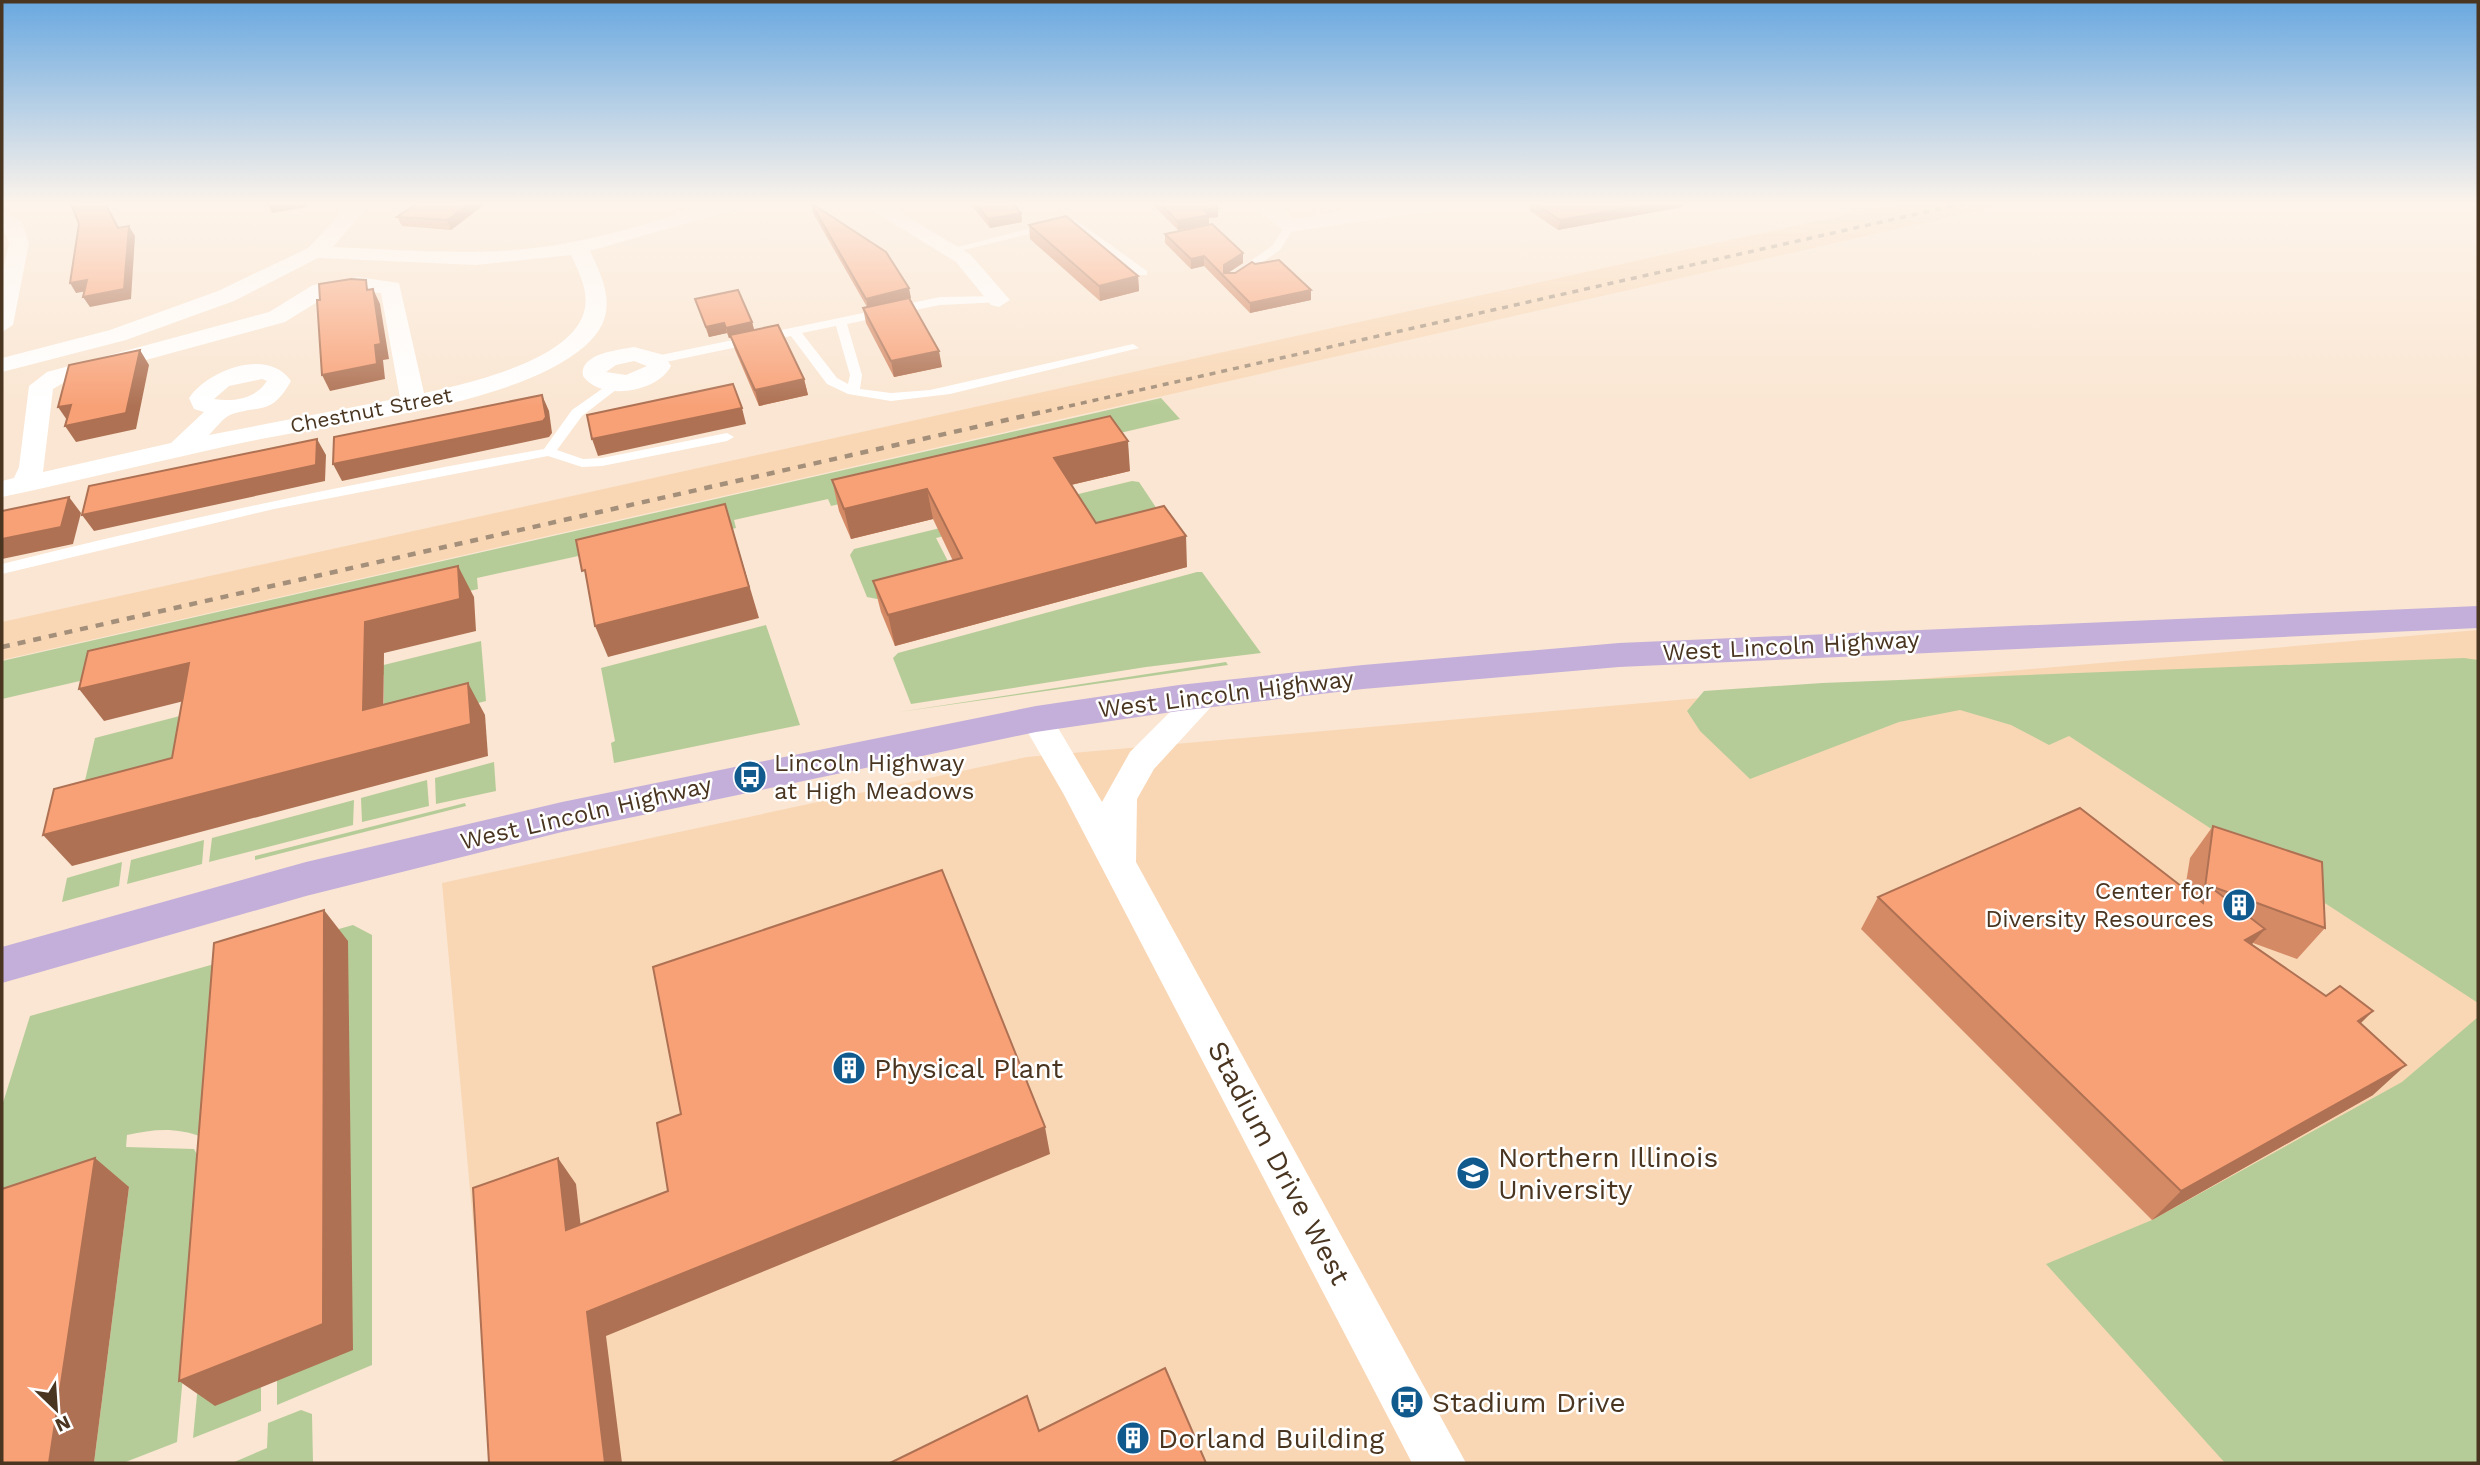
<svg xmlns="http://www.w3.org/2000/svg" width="2480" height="1465" viewBox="0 0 2480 1465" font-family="'Work Sans',sans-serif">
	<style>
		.built { fill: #f9d7b5 }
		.green { fill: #b6cc98 }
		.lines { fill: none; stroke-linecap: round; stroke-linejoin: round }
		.service { fill: #fff; fill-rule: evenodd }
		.minor { fill: #fff; fill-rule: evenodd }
		.primary { fill: #c4afda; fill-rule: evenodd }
		.rail-far1 { stroke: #a38f7a; stroke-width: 3.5; stroke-dasharray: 6 6; stroke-linecap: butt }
		.rail { stroke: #a38f7a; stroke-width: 4.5; stroke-dasharray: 8 8; stroke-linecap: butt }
		.wall { fill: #d58a66 }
		.shaded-wall { fill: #ae7153 }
		.building { fill: #f8a177; stroke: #ae7153; stroke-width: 2 }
		.labels { text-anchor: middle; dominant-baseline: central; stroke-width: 5; stroke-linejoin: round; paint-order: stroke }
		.far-street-label { font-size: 21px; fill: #493520; stroke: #fff }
		.street-label { font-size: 24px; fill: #493520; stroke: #fff }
		.poi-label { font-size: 24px; fill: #493520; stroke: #fff; text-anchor: start }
		.near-poi-label { font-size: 28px; fill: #493520; stroke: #fff; text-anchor: start }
		.near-street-label { font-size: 28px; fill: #493520; stroke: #fff }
	</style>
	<rect width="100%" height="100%" fill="#fae6d2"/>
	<!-- built -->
	<g class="built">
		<path d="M1907,201H2020L2,660V622Z"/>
		<path d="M2478,630V1463H495L442,883L1027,757Z"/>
	</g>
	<!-- green -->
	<g class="green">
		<path d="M1161,398L1180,419L1107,436L1109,440L831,506L828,499L734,520L736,528L584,565L583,555L477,578L478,589L2,699V661Z"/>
		<path d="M1132,481L1139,482L1167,524L1057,553L1029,506Z"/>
		<path d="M969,521L973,529L936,538L953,571L993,569L877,599L867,597L850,555L854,549Z"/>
		<path d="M1197,572H1202L1261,653L1146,667L911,704L893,658L898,653Z"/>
		<path d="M766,625L800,725L614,763L611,743L615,741L601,668Z"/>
		<path d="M481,641L486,701L333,740L384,716V675L335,687V677Z"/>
		<path d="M2464,658L2478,660V1003L2069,736L2049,745L2011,725L1960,710L1899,722L1750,779L1700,731L1687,711L1704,691L1822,683Z"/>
		<path d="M1226,662L1228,665L899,712Z"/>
		<path d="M253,697L197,764L79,806L95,738Z"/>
		<path d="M494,762L496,791L436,804L435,778Z"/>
		<path d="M427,780L429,806L362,822L361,798Z"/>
		<path d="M354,800L353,825L209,862L212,838Z"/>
		<path d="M465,803L466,806L255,860V856Z"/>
		<path d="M204,840L202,864L127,884L131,860Z"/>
		<path d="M122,862L119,886L62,902L67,878Z"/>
		<path d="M353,925L372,935V1365L277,1405V1381L202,1137C176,1127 154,1129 127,1135L126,1147L194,1149L202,1164L177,1442L123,1463H94L129,1187L2,1231V1106L30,1016Z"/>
		<path d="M2478,1017V1463H2225L2046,1264L2152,1220L2402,1082Z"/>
		<path d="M216,1190L215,1405L261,1387V1411L193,1438Z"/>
		<path d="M301,1410L312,1414L313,1463H232L267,1448L268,1423Z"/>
	</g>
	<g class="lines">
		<!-- service -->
		<g class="service">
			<path d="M1076,220L1147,271V275H1139L1074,226L1058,227L952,253L946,250L1058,221Z"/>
			<path d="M1286,224L1295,226L1280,250L1238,279H1230V275L1272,246Z"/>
			<path d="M999,296L1003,298V302L940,305L847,324L862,375L860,389L891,393L930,390L1133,344L1139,348L950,394L891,401L848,394L827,384L791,336L656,364L650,360L656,356L940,297ZM836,326L850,375L848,384L837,378L802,333Z"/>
			<path d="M616,379L622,383L621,386L582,416L557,450L583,459L602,458L727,433L734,437L727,441L602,466L582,467L548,456L274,509L2,574V564C181,519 362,481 544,449L572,410Z"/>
		</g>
		<!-- minor -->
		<g class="minor">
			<path d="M352,201H372L333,247C408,250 482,257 556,245C591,239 626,230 660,220C691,211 720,199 753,201L750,205L590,251C607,286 619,316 585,346C517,405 350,421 261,439C174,457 88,479 2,497V481L14,478L19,467L29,386L47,372L269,312L313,285L358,277L399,283L424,393C467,384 578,359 585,307C588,288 578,271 571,255L476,265L318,258L234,301L126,340L2,372V358L110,330L218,291L308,248ZM358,291L381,293L400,398L209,435C215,429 223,418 230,415C259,404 271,417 291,381C268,347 208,370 189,398L194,409L204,412L171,443L43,472L53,389L65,382L285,322L327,296ZM262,379L267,381C255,399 234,402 214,399L229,386Z"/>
			<path d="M857,201H881L970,254L1010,300L999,307L991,305L956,262Z"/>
			<path d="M1247,201H1269L1294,219L1417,201H1464L1454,207L1290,232L1283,230Z"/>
			<path d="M2,211L22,222L29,243L13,325L2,332V274L9,243L2,226Z"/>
			<path d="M634,347L664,355L671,366C658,392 601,402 583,376C579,353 619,350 634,347ZM634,361L647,366L626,375L606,372L616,365Z"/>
			<path d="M1206,684L1217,687L1222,695L1154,769L1137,799L1136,862L1466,1463H1412L1063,793L1020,719L1024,711L1036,708L1048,711L1102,802L1130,752L1195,687Z"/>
		</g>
		<!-- primary -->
		<path class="primary" d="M2478,606V628L1619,667L1363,689L1179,711L1036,732L562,832L306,896L2,983V947L306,862L562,802L1036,706L1179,685L1363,665L1619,643Z"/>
		<!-- rail-far1 -->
		<path class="rail-far1" d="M1034,414L1974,201"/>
		<!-- rail -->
		<path class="rail" d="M2,647L1042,412"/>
	</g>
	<!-- wall -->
	<g class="wall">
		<path d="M489,201L451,230L402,226L397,217Z"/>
		<path d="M968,201H1011L1021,213L1022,222L990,228Z"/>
		<path d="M1149,201H1210L1218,208V217L1209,218V224L1178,230Z"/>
		<path d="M1531,201H1683L1682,207L1558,230L1529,210Z"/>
		<path d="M811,203L911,298L909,299L942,367L894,377L866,323L863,308L867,307L813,213Z"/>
		<path d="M1029,225L1138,276L1139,291L1100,301L1030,239Z"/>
		<path d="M1165,234L1243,253V263L1227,273H1235L1255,264L1311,290V300L1250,313L1204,266L1191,269L1165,243Z"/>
		<path d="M695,299L752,322L754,330L804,379L808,395L759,406L735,350L731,338H729L727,333L709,337Z"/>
		<path d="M1130,471L1071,485L1096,523L1187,567L895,646L881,612L873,581L953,561L933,519L851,539L839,511L832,480Z"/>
		<path d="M2213,826L2325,928L2297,959L2253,943L2252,944L2326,996L2373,1011L2360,1023L2373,1095L2152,1220L1861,929L1878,897L2185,889L2190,858Z"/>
	</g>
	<!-- shaded-wall -->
	<g class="shaded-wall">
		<path d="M286,201H307V207L272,213L268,204Z"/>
		<path d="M474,201H489L451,230L447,220Z"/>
		<path d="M1666,201H1683L1682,207L1558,230L1560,220Z"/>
		<path d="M1218,208V217L1209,218V224L1178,230L1177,221L1204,210Z"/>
		<path d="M1021,213L1022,222L990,228L988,219Z"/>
		<path d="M129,226L135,236L131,299L90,307L83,297Z"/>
		<path d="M1243,253V263L1225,275L1224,265Z"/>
		<path d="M1204,256V266L1191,269V259Z"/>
		<path d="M1138,276L1139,291L1100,301L1099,286Z"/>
		<path d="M87,280L93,290L76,293L70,283Z"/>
		<path d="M909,288L911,298L868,309L866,299Z"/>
		<path d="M373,289L380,304L389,359L383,360L385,379L330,391L322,375L375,345Z"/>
		<path d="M1311,290V300L1250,313V303Z"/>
		<path d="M752,322L755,333L729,338L726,328Z"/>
		<path d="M724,323L727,333L709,337L706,327Z"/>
		<path d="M140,350L149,365L136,429L76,442L65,426Z"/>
		<path d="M939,351L942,367L894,377L891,361Z"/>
		<path d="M804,379L808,395L759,406L755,390Z"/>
		<path d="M542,395L549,411L552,433L549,437L342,481L333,464Z"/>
		<path d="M71,405L69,423L58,407Z"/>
		<path d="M742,408L746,424L598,456L592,439Z"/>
		<path d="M317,439L326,455L325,481L94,531L82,515Z"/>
		<path d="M1128,441L1130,471L1058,488L1054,458Z"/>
		<path d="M927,489L933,519L851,539L844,509Z"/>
		<path d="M69,497L81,513L73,544L2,559V539Z"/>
		<path d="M725,504L759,618L608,657L595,626Z"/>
		<path d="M1186,536L1187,567L895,646L888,615Z"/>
		<path d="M458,566L474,597L476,631L384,653L383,742L363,710L365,622Z"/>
		<path d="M189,663L212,694L104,721L79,689Z"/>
		<path d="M468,683L485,715L488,756L72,866L43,835Z"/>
		<path d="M324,910L348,941L353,1350L215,1406L179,1381Z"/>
		<path d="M2265,929L2238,960L2245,940Z"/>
		<path d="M2373,1011L2342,1042L2358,1021Z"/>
		<path d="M2406,1065L2373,1095L2152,1220L2181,1191Z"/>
		<path d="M1045,1127L1050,1154L606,1336L622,1463H605L587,1312Z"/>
		<path d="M95,1158L129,1187L94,1463H49Z"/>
		<path d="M558,1158L576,1184L584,1255L566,1230Z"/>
	</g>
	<!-- building -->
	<g class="building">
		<path d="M70,201H104L118,228L129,226L124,289L83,297L87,280L70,283L79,224Z"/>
		<path d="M267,201H286L268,204Z"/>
		<path d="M421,201H474L447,220L397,217Z"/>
		<path d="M974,201H1011L1021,213L988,219Z"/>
		<path d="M1158,201H1210L1218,208L1204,210L1209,215L1177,221Z"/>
		<path d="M1531,201H1666L1560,220Z"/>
		<path d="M811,203L886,252L909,288L866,299Z"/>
		<path d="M1066,216L1138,276L1099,286L1029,225Z"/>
		<path d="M1212,224L1243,253L1224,265V273H1235L1252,262L1255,264L1279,260L1311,290L1250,303L1204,256L1191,259L1165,234Z"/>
		<path d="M351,279L366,280L367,290L373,289L381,344L375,345L377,364L322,375L317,300H320L319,284Z"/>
		<path d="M738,290L752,322L726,328L724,323L706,327L695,299Z"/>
		<path d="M909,298L939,351L891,361L863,308Z"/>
		<path d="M778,325L804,379L755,390L730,335Z"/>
		<path d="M140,350L126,413L65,426L71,405L58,407L69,365Z"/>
		<path d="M733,384L742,408L592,439L587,415Z"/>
		<path d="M542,395L546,417L543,421L333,464L334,437Z"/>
		<path d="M1110,416L1128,441L1054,458L1096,523L1164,506L1186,536L888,615L873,581L962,558L927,489L844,509L832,480Z"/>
		<path d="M317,439L316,465L82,515L89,486Z"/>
		<path d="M69,497L61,527L2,539V511Z"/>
		<path d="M725,504L749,587L595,626L585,570L582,571L576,540Z"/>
		<path d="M458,566L460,599L365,622L363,710L468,683L471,724L43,835L54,789L172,758L189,663L79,689L88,651Z"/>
		<path d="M2080,808L2203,903L2213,826L2322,862L2325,928L2208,885L2265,929L2245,940L2326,996L2340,986L2373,1011L2358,1021L2406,1065L2181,1191L1878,897Z"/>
		<path d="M942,870L1045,1127L587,1312L605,1463H489L473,1188L558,1158L566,1230L668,1191L657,1123L681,1114L653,967Z"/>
		<path d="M324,910L323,1324L179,1381L214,943Z"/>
		<path d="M95,1158L49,1463H2V1189Z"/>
		<path d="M1165,1368L1206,1463H890L1027,1396L1039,1431Z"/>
	</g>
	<!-- sky -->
	<linearGradient id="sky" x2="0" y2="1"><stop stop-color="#69a8e0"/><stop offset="0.5" stop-color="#fdf4eb"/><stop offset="1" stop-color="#fdf4eb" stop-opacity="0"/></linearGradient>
	<rect width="2480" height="406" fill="url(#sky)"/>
	<!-- icons -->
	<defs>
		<symbol id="bus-disc" viewBox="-11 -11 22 22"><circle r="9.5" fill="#115a8e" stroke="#fff"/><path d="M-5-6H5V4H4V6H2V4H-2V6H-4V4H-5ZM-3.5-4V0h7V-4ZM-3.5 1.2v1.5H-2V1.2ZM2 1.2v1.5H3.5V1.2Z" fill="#fff"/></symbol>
		<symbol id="building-disc" viewBox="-11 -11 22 22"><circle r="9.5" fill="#115a8e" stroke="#fff"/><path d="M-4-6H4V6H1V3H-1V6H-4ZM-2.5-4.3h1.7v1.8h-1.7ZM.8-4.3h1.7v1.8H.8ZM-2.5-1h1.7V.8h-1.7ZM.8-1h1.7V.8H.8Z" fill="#fff"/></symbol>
		<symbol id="university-disc" viewBox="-11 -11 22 22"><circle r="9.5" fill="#115a8e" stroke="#fff"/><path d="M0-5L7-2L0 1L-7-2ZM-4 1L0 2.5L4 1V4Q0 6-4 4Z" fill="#fff"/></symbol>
	</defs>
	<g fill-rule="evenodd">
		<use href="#bus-disc" x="731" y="758" width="38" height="38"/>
		<use href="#building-disc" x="2220" y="886" width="38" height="38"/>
		<use href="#building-disc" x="830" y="1049" width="38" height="38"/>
		<use href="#university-disc" x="1454" y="1154" width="38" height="38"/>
		<use href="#bus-disc" x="1388" y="1383" width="38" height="38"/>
		<use href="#building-disc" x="1114" y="1419" width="38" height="38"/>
	</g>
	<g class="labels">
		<!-- far-street labels -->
		<g class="far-street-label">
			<text transform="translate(371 410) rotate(-11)">Chestnut Street</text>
		</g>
		<!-- street labels -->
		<g class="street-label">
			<text transform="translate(1791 646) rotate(-3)">West Lincoln Highway</text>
			<text transform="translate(1226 694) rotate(-7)">West Lincoln Highway</text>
			<text transform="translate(586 813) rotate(-13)">West Lincoln Highway</text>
		</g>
		<!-- poi labels -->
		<g class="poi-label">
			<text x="774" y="763">Lincoln Highway<tspan x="774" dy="28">at High Meadows</tspan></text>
			<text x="2214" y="891" text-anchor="end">Center for<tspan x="2214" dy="28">Diversity Resources</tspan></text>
		</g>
		<!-- near-poi labels -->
		<g class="near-poi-label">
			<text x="874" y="1068">Physical Plant</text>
			<text x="1498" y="1157">Northern Illinois<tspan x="1498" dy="32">University</tspan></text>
			<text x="1432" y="1402">Stadium Drive</text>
			<text x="1158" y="1438">Dorland Building</text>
		</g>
		<!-- near-street labels -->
		<g class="near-street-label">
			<text transform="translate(1279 1163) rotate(62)">Stadium Drive West</text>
		</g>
	</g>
	<!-- border -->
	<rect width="2480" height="1465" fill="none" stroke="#493520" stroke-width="7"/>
	<!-- north arrow -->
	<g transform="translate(56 1409) rotate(155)" stroke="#ffffff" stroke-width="5" paint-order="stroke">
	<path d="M0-5L12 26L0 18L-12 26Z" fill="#493520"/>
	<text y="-10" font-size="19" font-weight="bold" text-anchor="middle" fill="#493520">N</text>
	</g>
</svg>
